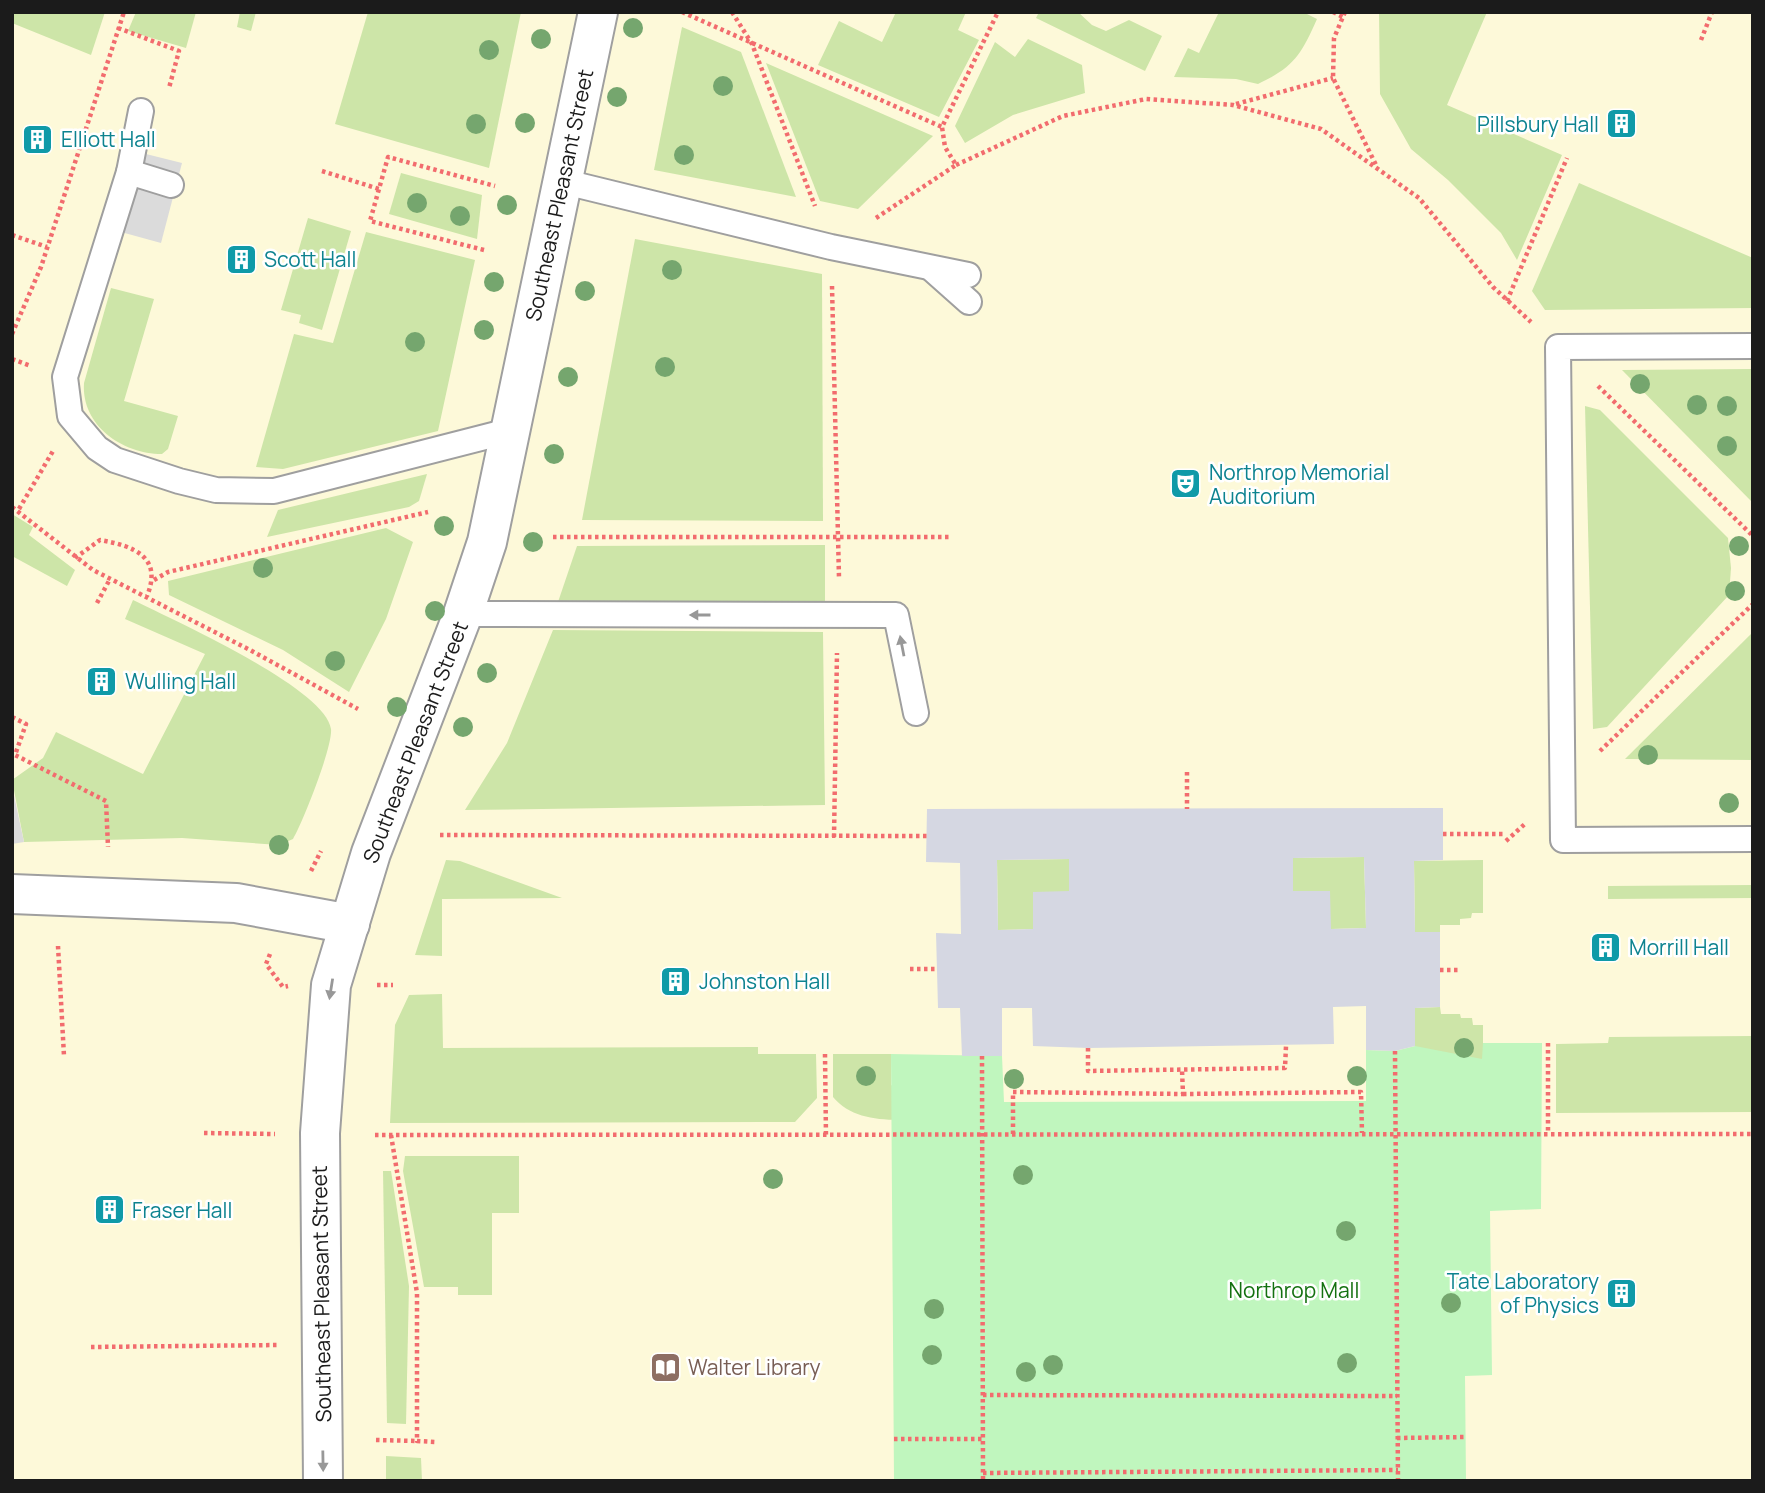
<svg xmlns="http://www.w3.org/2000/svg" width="1765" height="1493" viewBox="0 0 1765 1493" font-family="Manrope,sans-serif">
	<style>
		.education { fill: #fdf9d9 }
		.grass { fill: #cde5a8 }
		.park { fill: #c0f6be }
		.parking { fill: #dbdbdb }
		.plaza { fill: #d5d7e2; fill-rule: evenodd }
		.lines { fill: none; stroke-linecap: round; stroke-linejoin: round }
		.service-casing { stroke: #9f9f9f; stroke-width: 28 }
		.tertiary-casing { stroke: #9f9f9f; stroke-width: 42 }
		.path { stroke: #f26c6e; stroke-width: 4.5; stroke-dasharray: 3.5 3.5; stroke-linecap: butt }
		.service { stroke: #fff; stroke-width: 24 }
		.tertiary { stroke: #fff; stroke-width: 38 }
		.tree { fill: #75a66e }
		.oneway { fill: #989898 }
		.labels { text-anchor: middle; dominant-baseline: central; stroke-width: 5; stroke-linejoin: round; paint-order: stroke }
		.culture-label { font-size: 21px; fill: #0d838f; stroke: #fff; text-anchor: start }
		.street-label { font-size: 21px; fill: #1b1b1b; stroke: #fff }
		.park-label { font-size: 21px; fill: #147110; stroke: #fff }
		.education-label { font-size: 21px; fill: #785e54; stroke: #fff; text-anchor: start }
	</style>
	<rect width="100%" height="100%" fill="#ece7e1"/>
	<!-- education -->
	<rect class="education" x="12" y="12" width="1741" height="1469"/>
	<!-- grass -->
	<g class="grass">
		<path d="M12,12H105L91,55L12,23Z"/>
		<path d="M136,12H196L186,48L128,31Z"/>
		<path d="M240,12H256L251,31L237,27Z"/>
		<path d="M368,12H521L489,168L335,124Z"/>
		<path d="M896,12H966L958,30L979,40L939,117L818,65L839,21L882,42Z"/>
		<path d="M1039,12H1078L1092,25L1106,31L1129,20L1162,36L1145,71L1036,18Z"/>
		<path d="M1219,12H1303L1317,19C1301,55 1294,67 1258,84L1236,79L1174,77L1188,48L1199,53Z"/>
		<path d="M1379,12H1487L1447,105L1562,155L1517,260L1501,233L1448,180L1411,149L1380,94Z"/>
		<path d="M682,27L741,52L796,197L654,170Z"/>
		<path d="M1028,39L1082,65L1085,93L1013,115L965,143L955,126L995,42L1015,57Z"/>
		<path d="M766,63L933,136L858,209L820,201Z"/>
		<path d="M401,173L482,195L477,239L389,214Z"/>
		<path d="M1579,183L1753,258V308L1545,310L1532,291Z"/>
		<path d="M308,218L351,231L322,330L299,323L301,315L281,310Z"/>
		<path d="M366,232L475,260L438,431L283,469L256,467L294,334L333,343Z"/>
		<path d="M635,239L822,274L823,521L582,520Z"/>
		<path d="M111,288L154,299L124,401L178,416L168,449L162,454C122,454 81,425 84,383Z"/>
		<path d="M1753,369V503L1622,370Z"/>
		<path d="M1585,406L1600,410L1728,538L1731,568L1729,595L1607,727L1593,729Z"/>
		<path d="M427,474L419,501L409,507L267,537L278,510Z"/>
		<path d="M12,514L33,527L29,535L75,570L67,586L12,556Z"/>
		<path d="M386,528L413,542L386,619L349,692L283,650L169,595L168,581Z"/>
		<path d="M825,545V601L558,602L577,546Z"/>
		<path d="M133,600C171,619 326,688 331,729C333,746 303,822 293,839L279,845L182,838L24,842L12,780L43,758L56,732L143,774L205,654L125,619Z"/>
		<path d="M553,630L823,632L825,805L465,810L507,743Z"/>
		<path d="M1753,632V760L1625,759Z"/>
		<path d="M1364,857L1366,928L1331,929L1293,891L1292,858Z"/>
		<path d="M1070,859V891L1033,929L998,930L997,860Z"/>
		<path d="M446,860L460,861L562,898L442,899V956L415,955Z"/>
		<path d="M1483,860V913H1472L1471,918L1460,919V925H1440V932H1415L1414,861Z"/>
		<path d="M1753,885V898L1608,899V886Z"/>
		<path d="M442,994L443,1048L758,1047V1054H816L817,1098L795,1122L390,1123L395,1025L409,995Z"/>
		<path d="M1440,1007L1441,1014H1460L1461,1018H1472L1473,1025H1483V1043H1535L1415,1087V1008Z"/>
		<path d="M1753,1036V1112L1556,1113V1044L1608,1043L1609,1037Z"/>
		<path d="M833,1054H891V1085L960,1117C919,1117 861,1131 833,1097Z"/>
		<path d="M405,1156H519V1213H492V1295H458V1287H424L403,1171Z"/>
		<path d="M383,1171H391L409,1286L406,1424L387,1423Z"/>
		<path d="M386,1456L421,1458L422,1481H386Z"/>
	</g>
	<!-- park -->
	<path class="park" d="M1483,1043H1542L1541,1209L1490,1211L1492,1375L1465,1376L1466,1481H894L891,1054L1002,1056L1004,1102L1366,1101V1050L1395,1051L1415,1046L1482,1059Z"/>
	<!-- parking -->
	<g class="parking">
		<path d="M142,153L182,163L161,243L121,232Z"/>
		<path d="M12,786L24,842L12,844Z"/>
	</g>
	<!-- plaza -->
	<path class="plaza" d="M1443,808V860L1414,861L1415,932H1440V1007L1415,1008V1046L1395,1051L1366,1050V1006L1333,1007L1334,1044L1088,1048L1033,1046L1032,1008H1002V1056H962L960,1008H938L936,933L961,934L960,863L926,862L927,809ZM1364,857L1366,928L1331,929L1330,891H1293V858ZM1069,859V891L1033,892V929L998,930L997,860Z"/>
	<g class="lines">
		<defs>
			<g id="service">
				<path d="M141,111L129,172L65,377L70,416L97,448L115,460L179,481L216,490L274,491L512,430"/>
				<path d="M129,172L171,185"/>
				<path d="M561,181L831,247L968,275"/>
				<path d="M933,270L969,302"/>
				<path d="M1753,346L1558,347L1563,840L1753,839"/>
				<path d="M463,614L896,615L916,713"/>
			</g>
			<g id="tertiary">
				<path d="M12,894L236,903L350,924"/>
				<path d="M323,1481L320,1133L331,985L371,853L463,614L487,542L598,12"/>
			</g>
		</defs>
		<!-- service casing -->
		<use href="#service" class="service-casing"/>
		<!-- tertiary casing -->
		<use href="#tertiary" class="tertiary-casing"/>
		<!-- path -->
		<g class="path">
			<path d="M682,12L942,127"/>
			<path d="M732,12L752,44L815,206"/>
			<path d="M1333,12L1343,17"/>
			<path d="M1345,12L1334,38L1333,78L1377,167"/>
			<path d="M118,28L179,51L169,88"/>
			<path d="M1701,40L1712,12"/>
			<path d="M1236,104L1333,78"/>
			<path d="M956,165L1063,116L1146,99L1233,105L1321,129L1419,198L1493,287L1531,322"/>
			<path d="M322,171L379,189"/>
			<path d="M876,218L956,165L945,147L942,127L998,12"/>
			<path d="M12,235L47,247"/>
			<path d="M484,250L370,221L388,157L495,186"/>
			<path d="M832,286L839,578"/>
			<path d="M1507,301L1567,158"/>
			<path d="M12,334L41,267L124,12"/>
			<path d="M12,359L31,366"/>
			<path d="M1598,386L1753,536"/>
			<path d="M12,507L93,570L250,650L358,709"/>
			<path d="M19,509L53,451"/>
			<path d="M553,537H952"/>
			<path d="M75,558L100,540C134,546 163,557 147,596"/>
			<path d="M154,580L168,572L428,512"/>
			<path d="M97,603L110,579"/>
			<path d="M12,717L26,724L15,755L106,801L108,847"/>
			<path d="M1600,751L1753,604"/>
			<path d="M1187,772V809"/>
			<path d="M1443,834H1506"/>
			<path d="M440,835L927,836"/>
			<path d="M834,837L837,653"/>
			<path d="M1506,841L1526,823"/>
			<path d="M311,871L321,851"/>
			<path d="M58,946L64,1056"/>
			<path d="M270,954L266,964L283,987L288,986"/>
			<path d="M910,969H936"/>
			<path d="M1440,970H1460"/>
			<path d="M377,985H393"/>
			<path d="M1548,1043V1133"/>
			<path d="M1088,1048V1071L1285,1068L1286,1046"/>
			<path d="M1395,1051L1398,1481"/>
			<path d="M825,1054L826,1137"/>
			<path d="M982,1056L983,1481"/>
			<path d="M1183,1094L1361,1092L1362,1133"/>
			<path d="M204,1133L275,1134"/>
			<path d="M1013,1134V1092L1183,1094L1182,1070"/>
			<path d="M375,1135L1753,1134"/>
			<path d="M391,1135L417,1293V1441L436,1442"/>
			<path d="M91,1347L279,1345"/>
			<path d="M983,1395L1397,1396"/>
			<path d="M1397,1438L1466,1437"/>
			<path d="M894,1439H983"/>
			<path d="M376,1440L417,1441"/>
			<path d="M983,1473L1398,1470"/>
		</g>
		<!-- service -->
		<use href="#service" class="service"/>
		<!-- tertiary -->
		<use href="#tertiary" class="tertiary"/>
	</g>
	<!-- trees -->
	<g class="tree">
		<circle cx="633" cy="28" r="10"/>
		<circle cx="541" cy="39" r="10"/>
		<circle cx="489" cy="50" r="10"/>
		<circle cx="723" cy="86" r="10"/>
		<circle cx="617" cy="97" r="10"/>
		<circle cx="525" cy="123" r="10"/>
		<circle cx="476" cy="124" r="10"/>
		<circle cx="684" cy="155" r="10"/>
		<circle cx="417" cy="203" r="10"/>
		<circle cx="507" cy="205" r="10"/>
		<circle cx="460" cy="216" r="10"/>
		<circle cx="672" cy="270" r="10"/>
		<circle cx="494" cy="282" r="10"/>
		<circle cx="585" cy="291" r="10"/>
		<circle cx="484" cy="330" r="10"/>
		<circle cx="415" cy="342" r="10"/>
		<circle cx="665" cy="367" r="10"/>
		<circle cx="568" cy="377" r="10"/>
		<circle cx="1640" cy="384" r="10"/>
		<circle cx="1697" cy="405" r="10"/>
		<circle cx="1727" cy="406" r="10"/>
		<circle cx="1727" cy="446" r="10"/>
		<circle cx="554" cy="454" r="10"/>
		<circle cx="444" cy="526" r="10"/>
		<circle cx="533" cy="542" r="10"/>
		<circle cx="1739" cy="546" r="10"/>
		<circle cx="263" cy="568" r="10"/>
		<circle cx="1735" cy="591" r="10"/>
		<circle cx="435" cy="611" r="10"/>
		<circle cx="335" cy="661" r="10"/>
		<circle cx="487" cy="673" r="10"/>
		<circle cx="397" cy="707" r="10"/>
		<circle cx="463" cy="727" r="10"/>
		<circle cx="1648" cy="755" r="10"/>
		<circle cx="1729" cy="803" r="10"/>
		<circle cx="279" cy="845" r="10"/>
		<circle cx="1464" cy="1048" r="10"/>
		<circle cx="866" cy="1076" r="10"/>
		<circle cx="1357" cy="1076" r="10"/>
		<circle cx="1014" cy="1079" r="10"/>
		<circle cx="1023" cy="1175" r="10"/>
		<circle cx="773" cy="1179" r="10"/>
		<circle cx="1346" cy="1231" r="10"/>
		<circle cx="1451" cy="1303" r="10"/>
		<circle cx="934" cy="1309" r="10"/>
		<circle cx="932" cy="1355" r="10"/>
		<circle cx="1347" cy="1363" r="10"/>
		<circle cx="1053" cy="1365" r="10"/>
		<circle cx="1026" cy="1372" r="10"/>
	</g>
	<!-- one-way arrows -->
	<defs><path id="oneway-solid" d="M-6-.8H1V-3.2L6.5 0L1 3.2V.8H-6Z" transform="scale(1.75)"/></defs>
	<g class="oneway">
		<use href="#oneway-solid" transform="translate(700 615) rotate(180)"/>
		<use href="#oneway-solid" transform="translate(902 646) rotate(-101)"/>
		<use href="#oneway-solid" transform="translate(331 989) rotate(99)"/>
		<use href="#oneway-solid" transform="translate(323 1461) rotate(89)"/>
	</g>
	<!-- icons -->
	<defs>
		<symbol id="building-square" viewBox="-11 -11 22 22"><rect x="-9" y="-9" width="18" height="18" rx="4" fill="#0f9aa8" stroke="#fff"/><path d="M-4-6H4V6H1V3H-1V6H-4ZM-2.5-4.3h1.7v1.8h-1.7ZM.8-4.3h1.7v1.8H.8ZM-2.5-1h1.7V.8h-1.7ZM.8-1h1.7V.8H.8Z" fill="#fff"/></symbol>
		<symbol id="theatre-square" viewBox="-11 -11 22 22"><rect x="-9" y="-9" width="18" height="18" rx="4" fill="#0f9aa8" stroke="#fff"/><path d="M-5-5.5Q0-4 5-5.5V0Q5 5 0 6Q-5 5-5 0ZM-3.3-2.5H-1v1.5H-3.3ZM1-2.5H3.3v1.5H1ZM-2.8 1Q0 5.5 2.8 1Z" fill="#fff"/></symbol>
		<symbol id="library-square" viewBox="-11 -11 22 22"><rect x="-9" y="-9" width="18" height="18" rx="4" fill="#8d6e63" stroke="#fff"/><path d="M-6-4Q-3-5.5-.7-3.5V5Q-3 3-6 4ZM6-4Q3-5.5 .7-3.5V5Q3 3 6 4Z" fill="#fff"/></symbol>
	</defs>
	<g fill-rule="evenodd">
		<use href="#building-square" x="1604" y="106" width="35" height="35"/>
		<use href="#building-square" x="20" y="122" width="35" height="35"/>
		<use href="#building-square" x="224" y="242" width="35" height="35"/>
		<use href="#theatre-square" x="1168" y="466" width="35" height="35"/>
		<use href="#building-square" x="84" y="664" width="35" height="35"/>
		<use href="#building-square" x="1588" y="930" width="35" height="35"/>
		<use href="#building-square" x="658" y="964" width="35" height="35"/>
		<use href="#building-square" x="92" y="1192" width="35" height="35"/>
		<use href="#building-square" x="1604" y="1276" width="35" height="35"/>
		<use href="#library-square" x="648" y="1350" width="35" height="35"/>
	</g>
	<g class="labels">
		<!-- culture labels -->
		<g class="culture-label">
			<text x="1599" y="124" text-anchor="end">Pillsbury Hall</text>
			<text x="61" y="139">Elliott Hall</text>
			<text x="264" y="259">Scott Hall</text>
			<text x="1209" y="472">Northrop Memorial<tspan x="1209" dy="24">Auditorium</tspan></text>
			<text x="125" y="681">Wulling Hall</text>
			<text x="1629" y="947">Morrill Hall</text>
			<text x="699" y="981">Johnston Hall</text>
			<text x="132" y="1210">Fraser Hall</text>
			<text x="1599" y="1281" text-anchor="end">Tate Laboratory<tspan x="1599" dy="24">of Physics</tspan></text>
		</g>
		<!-- street labels -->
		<g class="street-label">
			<text transform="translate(559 195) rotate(-78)">Southeast Pleasant Street</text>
			<text transform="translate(415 742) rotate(-69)">Southeast Pleasant Street</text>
			<text transform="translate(321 1294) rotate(-91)">Southeast Pleasant Street</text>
		</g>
		<!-- park labels -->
		<g class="park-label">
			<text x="1294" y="1290">Northrop Mall</text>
		</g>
		<!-- education labels -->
		<g class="education-label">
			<text x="688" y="1367">Walter Library</text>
		</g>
	</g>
	<!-- border -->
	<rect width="1765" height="1493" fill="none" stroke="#1b1b1b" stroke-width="28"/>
</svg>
